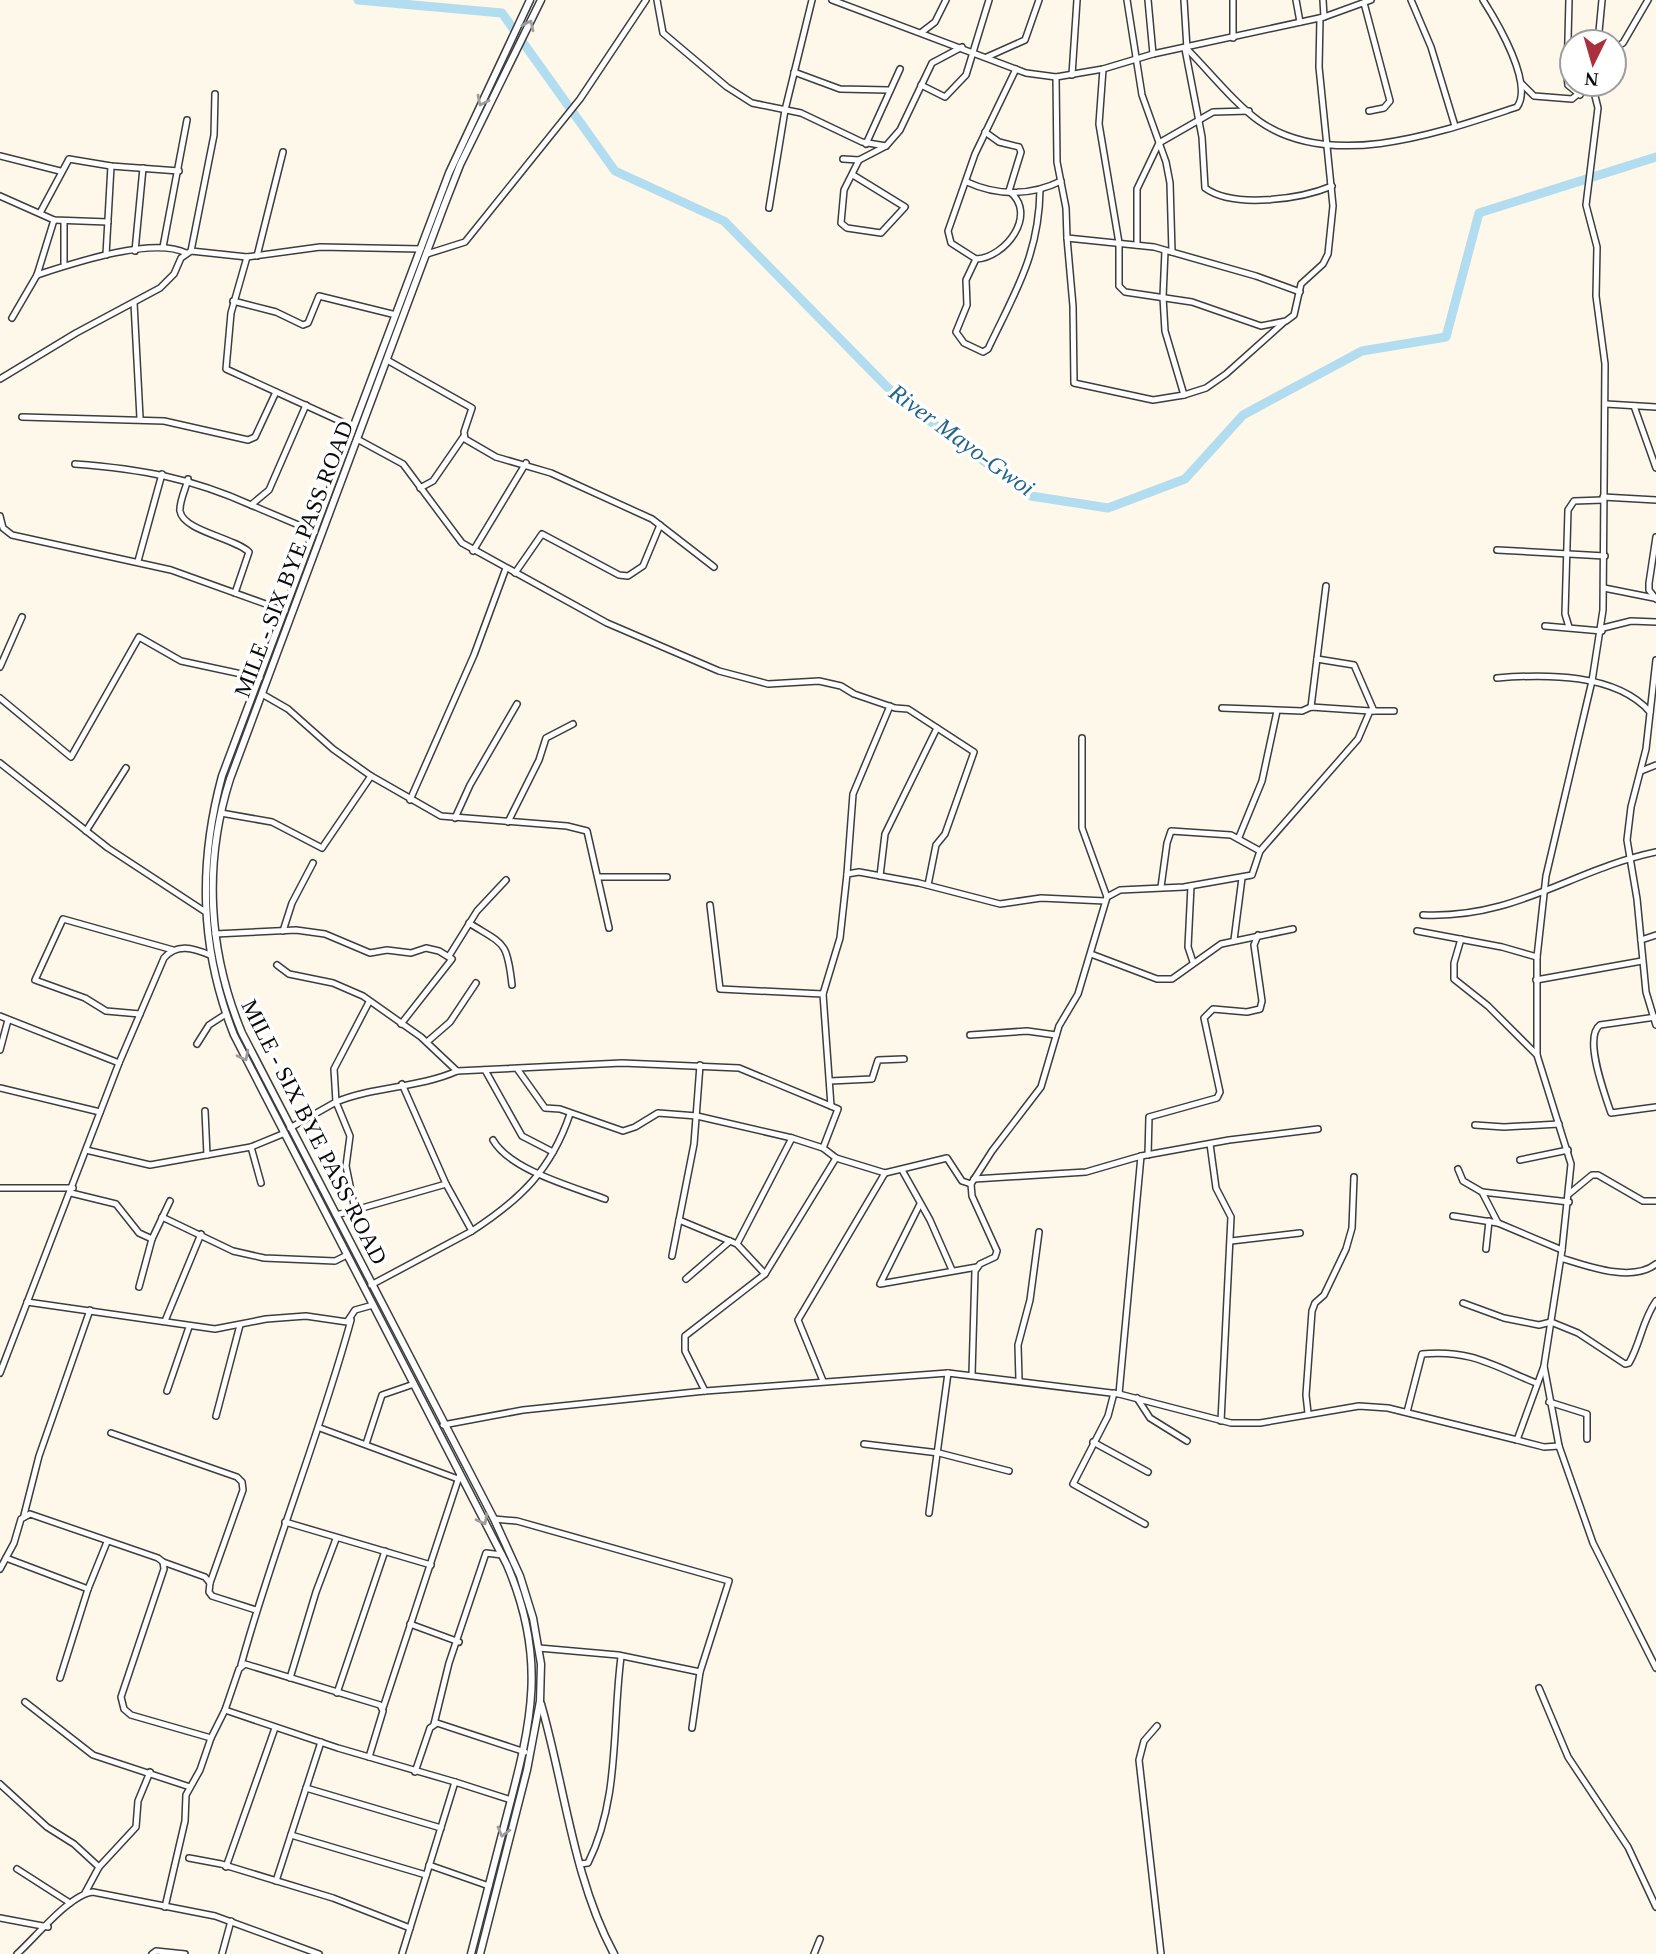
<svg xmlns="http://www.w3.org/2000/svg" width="1656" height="1954" viewBox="0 0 1656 1954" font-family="'Times New Roman',serif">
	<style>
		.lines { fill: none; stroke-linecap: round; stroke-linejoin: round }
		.river { stroke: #b2dcef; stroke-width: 9 }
		.minor-casing { stroke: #3d3d3d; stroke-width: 8 }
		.tertiary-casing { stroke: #3d3d3d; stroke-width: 9 }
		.minor { stroke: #fff; stroke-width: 5 }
		.tertiary { stroke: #fff; stroke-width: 6 }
		.oneway { stroke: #9d9d9d }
		.labels { text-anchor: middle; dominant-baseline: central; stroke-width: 7; stroke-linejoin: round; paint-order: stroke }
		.street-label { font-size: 23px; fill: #0a0a0a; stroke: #fff }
		.water-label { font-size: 24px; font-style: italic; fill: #21658e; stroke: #fff }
	</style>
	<rect width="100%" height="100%" fill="#fdf8e9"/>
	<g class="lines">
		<!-- river -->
		<path class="river" d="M358,0L502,13L615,171L724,221L896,396L1031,496L1108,508L1185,479L1243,415L1362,351L1446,337L1479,213L1656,157"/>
		<defs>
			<g id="minor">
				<path d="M657,0L663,33L727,87L752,103L801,113L862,142L886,146"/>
				<path d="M832,0L1026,73L1056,77L1103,69L1153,54L1324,17L1371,0"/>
				<path d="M1127,0L1142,95L1166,162L1170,183L1172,252"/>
				<path d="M1148,0L1153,54"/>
				<path d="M1184,0L1187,49C1209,71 1234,103 1259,121C1332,172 1441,132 1517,107C1534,84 1497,22 1483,0"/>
				<path d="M1233,0V38"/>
				<path d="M1296,0L1300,22"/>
				<path d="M1323,0L1324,17"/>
				<path d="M1411,0L1431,47L1455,126"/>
				<path d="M1569,0L1567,77L1568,85L1580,95"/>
				<path d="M1364,3L1390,101L1384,108L1369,111"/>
				<path d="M922,32L935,22L946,0"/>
				<path d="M1598,42L1602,0"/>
				<path d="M1614,48L1623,43L1648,0"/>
				<path d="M1185,49L1202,137L1205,188C1234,209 1301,199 1332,186"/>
				<path d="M987,57L1025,40L1039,0"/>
				<path d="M1103,69L1099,124L1119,243V286L1125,292L1192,302L1261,326L1286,321L1294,315L1301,284L1323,264L1328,254L1333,206L1319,67L1320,18"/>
				<path d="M794,72L840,89L888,90"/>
				<path d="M1072,75L1077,0"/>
				<path d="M1056,77L1057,162L1066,208L1067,238L1154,247L1256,276L1300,292"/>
				<path d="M1522,84L1534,96L1572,99L1590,84"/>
				<path d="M1592,84L1598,108L1586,205L1597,247L1596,296L1605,364L1603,610L1592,681L1546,876L1537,957V1055L1571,1164L1562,1250L1544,1366L1559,1446L1593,1543L1656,1668"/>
				<path d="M921,85L945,97L966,75L989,0"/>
				<path d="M985,132L999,142L1019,147L1021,152L1009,191"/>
				<path d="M866,144L900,69"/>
				<path d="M0,156L60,171"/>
				<path d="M843,159L859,160L886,146L900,130L932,63L962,47"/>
				<path d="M853,175L905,207L881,233L847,228L841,223L844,190L859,160"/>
				<path d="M967,182C997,196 1031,196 1061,181"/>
				<path d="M1009,191C1039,214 1005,258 976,259L951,243L948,231L975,154L1016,69"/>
				<path d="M0,196L54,220L108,222"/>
				<path d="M769,208L785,110L812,0"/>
				<path d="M40,213L69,159L111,166L179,171"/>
				<path d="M64,222V263"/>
				<path d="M1067,238L1073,306L1074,383L1153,400L1184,395L1206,388L1226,374L1283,323"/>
				<path d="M1137,245V189L1159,143L1213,112L1249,111"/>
				<path d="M163,247L187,120"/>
				<path d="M135,251L143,168"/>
				<path d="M191,251L214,135L215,94"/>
				<path d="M1165,251L1163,297L1165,331L1184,395"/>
				<path d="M427,254L465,242L580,99L646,0"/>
				<path d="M106,255L111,166"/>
				<path d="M257,256L283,152"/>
				<path d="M247,257L231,313L226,369L353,427"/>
				<path d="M976,259L966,280L967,305L956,332L964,343L983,352L988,349C1015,292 1039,255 1040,190"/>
				<path d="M37,275C71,264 153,236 186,253"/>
				<path d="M233,301L276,312L303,325L308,323L319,296L396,315"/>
				<path d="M134,303L140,418"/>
				<path d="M12,318L37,275L54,220"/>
				<path d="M387,360L472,408L464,432L465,439L496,457L551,473L652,519L714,567"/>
				<path d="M0,379L76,333L160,288L174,274L181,258L191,251L247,257L320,247L421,249"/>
				<path d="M1606,404L1656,407"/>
				<path d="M306,405L269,490L251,505L315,532"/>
				<path d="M1634,406L1656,468"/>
				<path d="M22,417L164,421L248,440L255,437L276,392"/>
				<path d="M357,439L403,464L462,543L607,623L719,671L768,684L819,681L841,686L854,694L895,708L908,709L974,752L945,834L936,845L928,885"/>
				<path d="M75,464C141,469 191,478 251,505"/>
				<path d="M188,479C186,488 179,502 180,511C183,531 235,538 249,552L235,593"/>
				<path d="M420,488L433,481L464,436"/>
				<path d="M1603,497L1656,500"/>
				<path d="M0,516L3,528L12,535L171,570L285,611"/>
				<path d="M1656,537L1649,583V590L1656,599"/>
				<path d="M1497,550L1605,556"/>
				<path d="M473,551L526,463"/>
				<path d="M138,561L162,474"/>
				<path d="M515,573L542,534L619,575L628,576L643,566L660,525"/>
				<path d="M1604,588L1654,598"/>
				<path d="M1545,626L1602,631"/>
				<path d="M1569,627L1565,614L1568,510L1574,501L1603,500"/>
				<path d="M1603,628L1631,621L1656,622"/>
				<path d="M1317,659L1354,665L1374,711"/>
				<path d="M1656,660L1646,749L1631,807L1627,840L1637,899L1646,992L1656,1025"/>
				<path d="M0,667L22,617"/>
				<path d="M1497,678C1545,674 1616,673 1650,712"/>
				<path d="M262,694L288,709L333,749L371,776L441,816L567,826L587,831L609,928"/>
				<path d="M0,698L71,757L139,637L181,661L260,678"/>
				<path d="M1311,707L1326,586"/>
				<path d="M1222,708L1302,711L1311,707L1370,711"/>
				<path d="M1082,738V828L1107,897"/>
				<path d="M0,763L108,848L204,911"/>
				<path d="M1641,771L1656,765"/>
				<path d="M410,800L474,655L506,568"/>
				<path d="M221,813L272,822L322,848L371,776"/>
				<path d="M455,818L470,785L517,704"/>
				<path d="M508,822L539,760L546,738L573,724"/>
				<path d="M86,831L126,768"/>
				<path d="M1239,837L1262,781L1277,711"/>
				<path d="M847,874L853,794L890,706"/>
				<path d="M880,876L885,834L937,728"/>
				<path d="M598,877H667"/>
				<path d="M1191,886L1188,947L1193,962"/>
				<path d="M1161,887L1167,843L1171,831L1231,835L1260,851"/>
				<path d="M710,905L720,989L823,994L831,1106"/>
				<path d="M1423,915C1516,919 1571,870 1656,852"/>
				<path d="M469,923C504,945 507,940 512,985"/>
				<path d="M283,931L292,903L313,863"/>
				<path d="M1417,931L1502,947L1537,957"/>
				<path d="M215,934L296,930L325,934L370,953L387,950L411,953L426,948L439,951L452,959L401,1024"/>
				<path d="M1461,939L1454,963V979L1488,1006L1537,1055"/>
				<path d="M1234,940L1242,878"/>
				<path d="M1641,940L1656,935"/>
				<path d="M1091,954L1157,979H1172L1221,944L1293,929"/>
				<path d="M449,956L477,911L506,880"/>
				<path d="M277,965L289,974L333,983L363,996L421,1037L457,1071"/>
				<path d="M1536,980L1642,961"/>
				<path d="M823,994L840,938L847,874L859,872L919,883L1000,904L1041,898L1105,901"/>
				<path d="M140,1014L106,1011L85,998L35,980L63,919L173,950"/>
				<path d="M0,1016L119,1063"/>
				<path d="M1656,1017L1600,1025C1583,1037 1605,1095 1611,1113L1656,1107"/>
				<path d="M970,1035L1027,1031L1056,1035"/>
				<path d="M427,1042L450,1022L476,983"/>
				<path d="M197,1044L209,1025L226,1014"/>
				<path d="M0,1050L8,1020"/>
				<path d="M485,1070L522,1136L553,1152"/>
				<path d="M518,1070L545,1108L560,1109L623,1131L635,1127L658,1113L697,1116L792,1138L823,1148L836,1158L885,1173L947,1158L962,1181L971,1184"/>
				<path d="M830,1081L872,1079L878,1060L904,1059"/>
				<path d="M0,1088L100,1112"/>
				<path d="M205,1111L207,1155"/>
				<path d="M1475,1125L1504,1127L1559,1124"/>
				<path d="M290,1128L336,1102L334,1069L369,1002"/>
				<path d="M493,1140C510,1170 573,1187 605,1199"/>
				<path d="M1210,1144L1216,1188L1231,1217L1221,1421"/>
				<path d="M251,1147L261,1183"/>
				<path d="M86,1150L150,1165L251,1147L285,1133"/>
				<path d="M1148,1155L1149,1117L1217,1098L1220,1092L1204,1018L1213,1009L1247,1012L1260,1009L1262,1001L1254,945L1258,935"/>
				<path d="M1520,1160L1568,1150"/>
				<path d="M1458,1169L1463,1181L1482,1192L1498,1223"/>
				<path d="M902,1170L930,1220L952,1270"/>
				<path d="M974,1179L1086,1172L1141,1156L1229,1140L1318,1129"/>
				<path d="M0,1188H73"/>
				<path d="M1482,1192L1569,1202"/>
				<path d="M71,1193L116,1204L139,1233L152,1239"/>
				<path d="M1569,1194L1592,1175H1598L1643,1201H1656"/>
				<path d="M920,1204L880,1284L977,1267"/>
				<path d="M355,1210L446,1184"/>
				<path d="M336,1215L355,1210L346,1166L350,1136L336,1102C375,1086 419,1088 457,1071L622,1063L739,1068L838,1109L823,1148"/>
				<path d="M1453,1216L1498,1223L1562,1250"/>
				<path d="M162,1217L233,1251L264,1258L335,1261L347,1255"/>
				<path d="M679,1220L737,1244L765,1274"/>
				<path d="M472,1231C521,1199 551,1170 570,1114"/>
				<path d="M1231,1241L1300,1233"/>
				<path d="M737,1244L792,1138"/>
				<path d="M1486,1249L1489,1221"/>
				<path d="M672,1256L694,1144L700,1065"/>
				<path d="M1561,1258C1587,1266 1632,1283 1656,1264"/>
				<path d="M686,1279L730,1241"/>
				<path d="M371,1285L472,1231L446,1184L402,1084"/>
				<path d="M139,1287L152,1239L170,1201"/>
				<path d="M27,1302L215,1329L266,1319L306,1316L347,1322L355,1310L373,1305"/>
				<path d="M1463,1303L1504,1318L1539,1325L1551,1322L1578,1333L1625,1364L1629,1363C1641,1342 1642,1321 1656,1301"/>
				<path d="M165,1321L201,1234"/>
				<path d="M0,1373L119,1063L164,958C177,943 193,948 210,955"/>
				<path d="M972,1374L975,1271L980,1264L995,1257L997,1251L972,1196L971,1184L992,1151L1041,1087L1059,1026L1078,994L1107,897L1120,890L1184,887L1252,875L1260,851L1358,739L1370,711H1394"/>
				<path d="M1019,1380L1018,1345L1030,1300L1039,1232"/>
				<path d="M823,1381L798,1320L885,1173"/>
				<path d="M167,1391L189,1327"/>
				<path d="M705,1391L685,1351V1336L765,1274L836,1158"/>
				<path d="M1114,1393L1108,1416L1073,1484L1145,1524"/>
				<path d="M1119,1394L1141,1156"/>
				<path d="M1137,1398L1150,1418L1187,1441"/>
				<path d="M1549,1402L1587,1414V1439"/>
				<path d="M1407,1412L1422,1354C1470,1349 1494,1366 1536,1383"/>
				<path d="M1308,1413L1306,1395L1312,1311L1315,1303L1324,1295L1346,1249L1352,1228L1354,1177"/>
				<path d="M216,1416L240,1325"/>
				<path d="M443,1425L523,1410L705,1391L948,1373L1119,1394L1231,1423H1260L1359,1406L1388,1408L1517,1440L1544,1366"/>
				<path d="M320,1428L458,1479"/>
				<path d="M111,1433L237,1477L242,1482L243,1490L210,1583"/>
				<path d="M1517,1440L1544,1447L1559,1446"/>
				<path d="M1093,1442L1148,1472"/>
				<path d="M366,1444L382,1395L414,1384"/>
				<path d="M864,1444L939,1453L1009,1471"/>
				<path d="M929,1513L948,1373"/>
				<path d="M24,1515L39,1456L90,1310"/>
				<path d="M494,1519L517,1521L729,1581L700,1672L692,1728"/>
				<path d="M285,1522L431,1565"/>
				<path d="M6,1558L88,1589"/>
				<path d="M163,1562L205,1577L210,1583L209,1592L212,1596L256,1610"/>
				<path d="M0,1569L14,1543L21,1519L30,1514L158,1558L163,1562L164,1569L121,1697L124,1709L131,1715L211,1738L225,1710L338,1748L455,1782"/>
				<path d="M410,1624L459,1642"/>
				<path d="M539,1648L618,1655L700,1672"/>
				<path d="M241,1665C273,1549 319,1437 351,1320"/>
				<path d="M60,1678L88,1589L107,1542"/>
				<path d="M290,1678L316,1592L336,1539"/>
				<path d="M1539,1688L1568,1757L1628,1847L1656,1907"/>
				<path d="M337,1693L385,1551"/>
				<path d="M25,1702L93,1755L190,1787"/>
				<path d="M383,1708L460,1474"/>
				<path d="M225,1710L239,1669L245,1664L380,1705L383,1711L369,1757"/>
				<path d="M434,1724L449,1663L486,1553L502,1555"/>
				<path d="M1157,1726L1144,1741L1139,1760L1161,1954"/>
				<path d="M415,1772L430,1728L437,1723L525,1752"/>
				<path d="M0,1784L47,1827L74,1844L99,1867"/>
				<path d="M306,1788L441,1828"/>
				<path d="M291,1835L426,1875"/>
				<path d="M189,1858L221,1864L333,1898L410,1928"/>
				<path d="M580,1864L588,1863C620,1799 612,1726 621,1657"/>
				<path d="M429,1865L489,1886"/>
				<path d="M226,1867L275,1728"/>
				<path d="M17,1869L70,1903"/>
				<path d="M276,1881L321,1742"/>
				<path d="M85,1893L99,1867L136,1827L138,1801L150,1772"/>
				<path d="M165,1907L185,1821L186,1795L200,1770L211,1738"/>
				<path d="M0,1918L48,1927"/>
				<path d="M17,1954C35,1938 70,1894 93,1892L215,1916L319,1954"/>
				<path d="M152,1954L156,1951L185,1954"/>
				<path d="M222,1954L231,1921"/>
				<path d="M402,1954L455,1782L511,1800"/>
				<path d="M814,1954L820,1939"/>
			</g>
			<g id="tertiary">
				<path d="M541,1704C565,1787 573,1878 614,1954"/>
				<path d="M471,1954C483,1908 495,1861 507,1815C532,1721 547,1658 507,1565L234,1035C200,949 198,865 222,776L449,173L530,0"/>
				<path d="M480,1954L527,1770L540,1701L541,1664L533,1618L520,1576L494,1519L242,1033C208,951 203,864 230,779L444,206L460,165L541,0"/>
			</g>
		</defs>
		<!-- minor casing -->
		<use href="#minor" class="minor-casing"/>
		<!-- tertiary casing -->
		<use href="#tertiary" class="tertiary-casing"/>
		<!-- minor -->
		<use href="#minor" class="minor"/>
		<!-- tertiary -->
		<use href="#tertiary" class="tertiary"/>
	</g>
	<!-- one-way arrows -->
	<defs><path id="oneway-chevron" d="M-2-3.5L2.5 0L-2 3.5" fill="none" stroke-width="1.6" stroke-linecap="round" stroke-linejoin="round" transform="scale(1.75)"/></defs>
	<g class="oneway">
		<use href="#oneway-chevron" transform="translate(529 25) rotate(-64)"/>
		<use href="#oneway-chevron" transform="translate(482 101) rotate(116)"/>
		<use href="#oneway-chevron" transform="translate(244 1056) rotate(63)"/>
		<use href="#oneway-chevron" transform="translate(483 1520) rotate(62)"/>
		<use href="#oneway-chevron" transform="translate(503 1832) rotate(105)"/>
	</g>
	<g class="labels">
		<!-- street labels -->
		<g class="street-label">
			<text transform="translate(294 559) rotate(-69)">MILE - SIX BYE PASS ROAD</text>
			<text transform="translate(314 1132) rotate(63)">MILE - SIX BYE PASS ROAD</text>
		</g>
		<!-- water labels -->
		<g class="water-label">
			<text transform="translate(962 440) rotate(36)">River Mayo-Gwoi</text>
		</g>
	</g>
	<!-- north arrow -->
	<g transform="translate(1593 63) rotate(185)"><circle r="33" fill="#ffffff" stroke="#9d9d9d" stroke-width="2"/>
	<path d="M0-5L12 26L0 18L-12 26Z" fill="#ab303e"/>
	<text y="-10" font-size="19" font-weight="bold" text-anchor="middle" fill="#0a0a0a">N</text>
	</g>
</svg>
